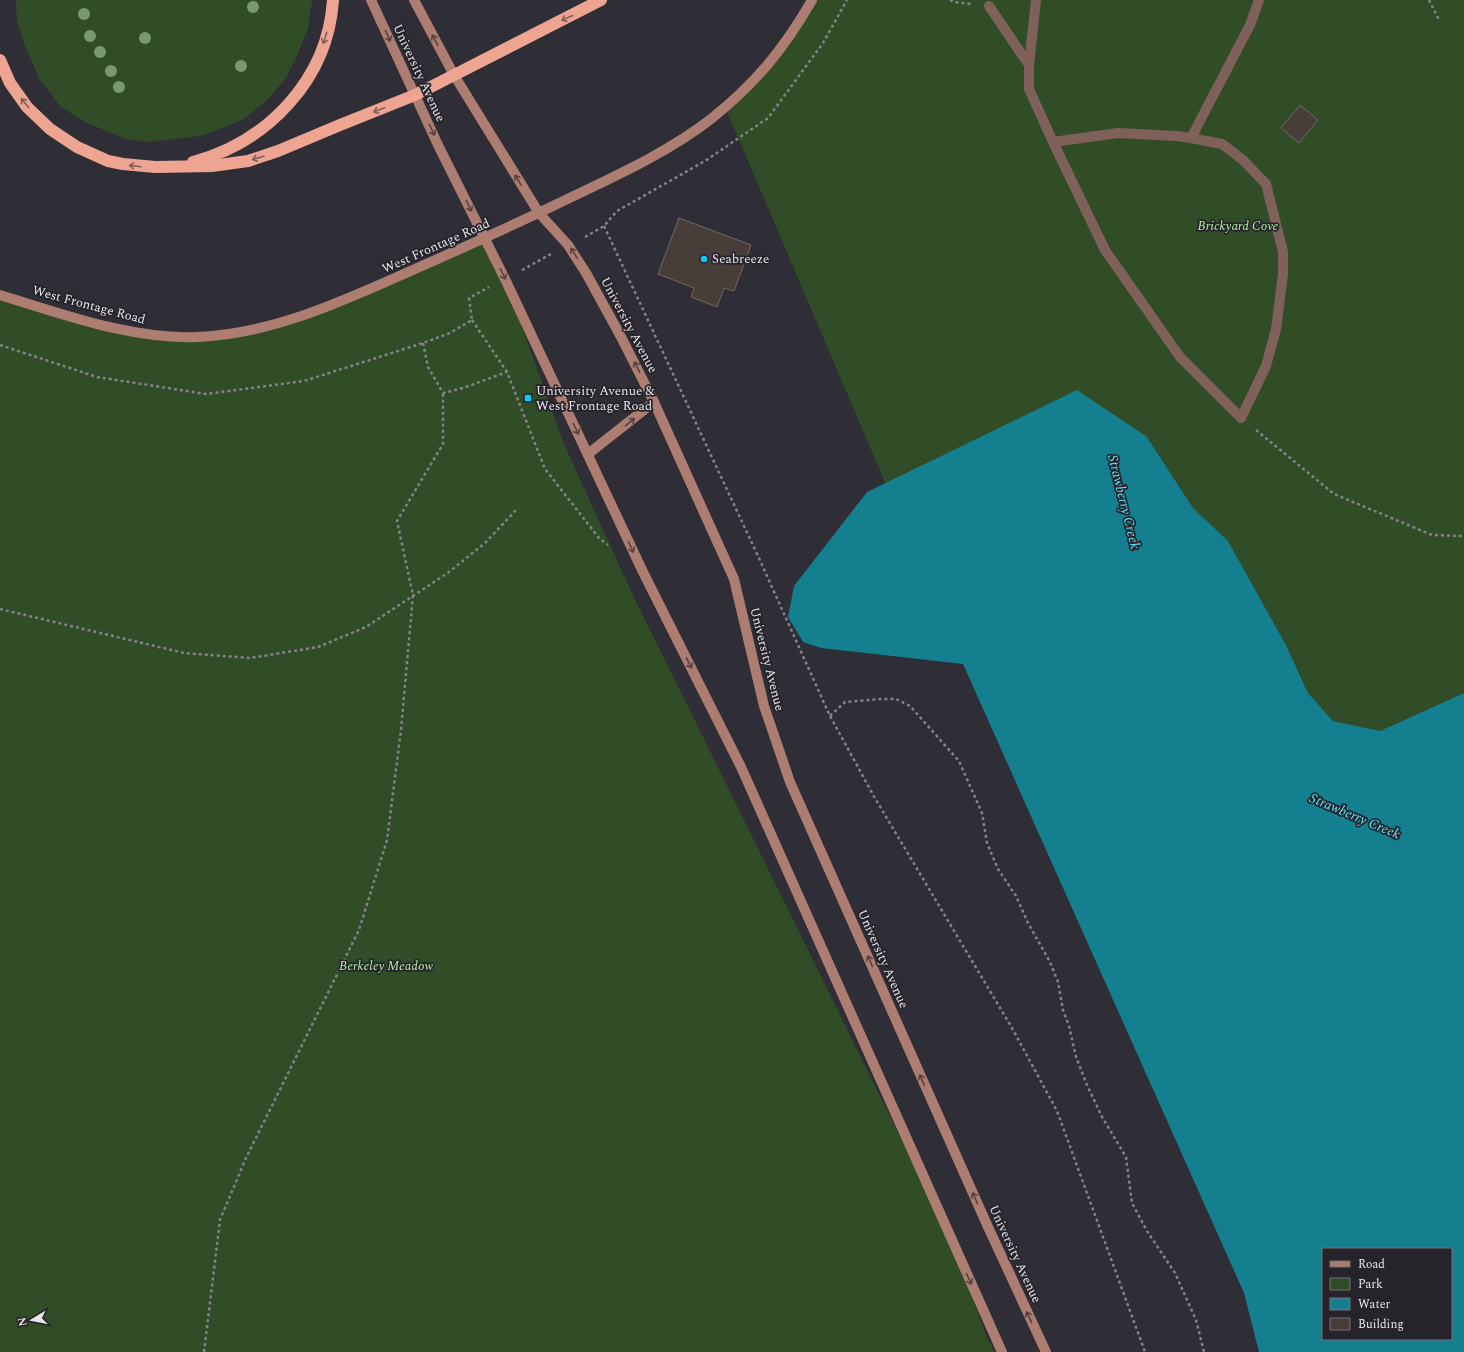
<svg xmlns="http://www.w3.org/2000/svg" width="1464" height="1352" viewBox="0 0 1464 1352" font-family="Spectral,serif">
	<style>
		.green { fill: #314d28 }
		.water { fill: #137f8f; fill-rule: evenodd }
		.building { fill: #473e3a; stroke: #736864 }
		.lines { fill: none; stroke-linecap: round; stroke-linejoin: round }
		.path { stroke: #858389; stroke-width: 2.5; stroke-dasharray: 3 3; stroke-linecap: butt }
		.lane { stroke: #7f6159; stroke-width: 10 }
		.secondary { stroke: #ac7d70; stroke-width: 10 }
		.highway { stroke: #eda592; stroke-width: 12 }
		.tree { fill: #789870 }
		.oneway { stroke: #805e59 }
		.oneway2 { stroke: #554243 }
		.poi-dot { fill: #0bcafa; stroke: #26232b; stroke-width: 1.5 }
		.labels { text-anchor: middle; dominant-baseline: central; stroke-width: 3.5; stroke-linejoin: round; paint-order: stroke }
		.street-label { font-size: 13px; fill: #e8e6eb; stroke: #26232b }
		.park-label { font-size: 13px; font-style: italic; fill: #b4f0a1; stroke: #26232b }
		.poi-label { font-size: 13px; fill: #e8e6eb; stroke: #26232b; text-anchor: start }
		.water-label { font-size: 14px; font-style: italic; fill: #5fe7fe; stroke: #26232b }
	</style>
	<rect width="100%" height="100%" fill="#2f2d35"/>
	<!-- green -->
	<g class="green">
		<path d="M16,0H312L308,28L297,56L285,79L269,98L244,119L225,127L200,136L148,142L126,139L85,122L61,107L40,80L25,46L17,22Z"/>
		<path d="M812,0H1464V693L1380,731L1333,721L1308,693L1286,645L1228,541L1193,508L1147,437L887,487L725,107L744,90Z"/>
		<path d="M485,239L505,279L564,444L630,589L953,1244L987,1338L995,1352H0V295L156,335L263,327Z"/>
	</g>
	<!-- water -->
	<path class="water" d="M1077,390L1147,437L1193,508L1228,541L1286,645L1308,693L1333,721L1380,731L1464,693V1352H1259L1244,1293L963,664L821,648L803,642L788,617L794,586L867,492ZM1323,1249H1451V1339H1323Z"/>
	<!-- building -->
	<g class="building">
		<path d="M1300,105L1318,120L1299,143L1281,128Z"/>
		<path d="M679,218L751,245L734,291L724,288L717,307L691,297L694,288L658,274Z"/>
	</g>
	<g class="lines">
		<!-- path -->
		<g class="path">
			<path d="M950,0L954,2L971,4"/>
			<path d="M1429,0L1439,20"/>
			<path d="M604,226L758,556L830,716L876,800L1012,1028L1057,1111L1145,1352"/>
			<path d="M585,237L604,226L617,211L705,161L768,118L823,43L847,0"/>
			<path d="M522,270L551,254"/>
			<path d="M472,320L507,372L545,469L599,538L608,545"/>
			<path d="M423,343L428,367L443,393L463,388L507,372"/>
			<path d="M0,345L97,377L206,394L304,381L423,343L450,333L472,320L469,298L489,287"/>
			<path d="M1256,430L1334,494L1432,535L1464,536"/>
			<path d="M0,609L184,653L250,658L318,647L366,627L449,572L485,543L518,508"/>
			<path d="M830,716L845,702L882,699H896L910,706L959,761L982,813L987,843L998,869L1016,896L1028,923L1050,962L1058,982L1063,1010L1069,1026L1076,1057L1087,1085L1102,1117L1126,1157L1132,1203L1147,1231L1175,1273L1196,1320L1204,1352"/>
			<path d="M204,1352L220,1220L246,1158L359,930L387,840L401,730L413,595L397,521L443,444V393"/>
		</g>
		<!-- lane -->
		<g class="lane">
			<path d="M989,6L1029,65V89L1053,142L1118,133L1176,136L1191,138L1222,144L1243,160L1266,184L1283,252V274L1276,329L1266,366L1241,418L1180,357L1105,250L1053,142"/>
			<path d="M1029,65L1036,0"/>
			<path d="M1191,138L1250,25L1259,0"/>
		</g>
		<!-- secondary -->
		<g class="secondary">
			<path d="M371,0L438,145L505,279L643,572L741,767L1002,1352"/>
			<path d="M414,0L454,75L499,148L539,213L568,245L586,273L620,335L654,402L734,579L764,706L790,782L988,1227L1046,1352"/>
			<path d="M0,295C63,314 132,340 198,337C268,334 334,305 397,277C449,254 501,231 553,206C606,180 663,156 711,119C755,84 784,49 812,0"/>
			<path d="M588,454L654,402"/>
		</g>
		<!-- highway -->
		<g class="highway">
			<path d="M0,60L10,83L27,107L50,129L77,147L108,161L123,164L155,167L212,166L248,161L278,151L340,125L415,95L601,0"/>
			<path d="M193,162C268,142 328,79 333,0"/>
		</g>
	</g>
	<!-- trees -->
	<g class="tree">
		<circle cx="253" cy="7" r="6"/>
		<circle cx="84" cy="14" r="6"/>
		<circle cx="90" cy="36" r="6"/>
		<circle cx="145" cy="38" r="6"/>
		<circle cx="100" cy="52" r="6"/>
		<circle cx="241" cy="66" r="6"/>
		<circle cx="111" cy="71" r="6"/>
		<circle cx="119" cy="87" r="6"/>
	</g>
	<!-- one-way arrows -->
	<defs><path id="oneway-shaft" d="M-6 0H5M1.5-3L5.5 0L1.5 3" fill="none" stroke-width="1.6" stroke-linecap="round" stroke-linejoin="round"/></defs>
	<g class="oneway">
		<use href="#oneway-shaft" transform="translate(567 18) rotate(155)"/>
		<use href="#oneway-shaft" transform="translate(325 38) rotate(108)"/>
		<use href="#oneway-shaft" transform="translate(25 103) rotate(-129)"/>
		<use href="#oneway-shaft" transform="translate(379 110) rotate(159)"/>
		<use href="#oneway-shaft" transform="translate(258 158) rotate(164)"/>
		<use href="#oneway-shaft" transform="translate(135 166) rotate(-173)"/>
	</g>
	<g class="oneway2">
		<use href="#oneway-shaft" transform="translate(388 36) rotate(66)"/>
		<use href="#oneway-shaft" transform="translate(435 40) rotate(-118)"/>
		<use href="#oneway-shaft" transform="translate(432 130) rotate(65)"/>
		<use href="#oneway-shaft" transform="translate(518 180) rotate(-122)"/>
		<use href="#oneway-shaft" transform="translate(469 206) rotate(64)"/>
		<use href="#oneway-shaft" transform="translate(574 253) rotate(-122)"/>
		<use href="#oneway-shaft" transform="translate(503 274) rotate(64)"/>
		<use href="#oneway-shaft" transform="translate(637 367) rotate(-117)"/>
		<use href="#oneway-shaft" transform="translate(630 422) rotate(-39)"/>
		<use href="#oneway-shaft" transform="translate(576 429) rotate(64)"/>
		<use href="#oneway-shaft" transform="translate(631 547) rotate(65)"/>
		<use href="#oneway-shaft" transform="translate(689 663) rotate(63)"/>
		<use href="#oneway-shaft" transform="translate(870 961) rotate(-114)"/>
		<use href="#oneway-shaft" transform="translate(922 1080) rotate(-114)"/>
		<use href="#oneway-shaft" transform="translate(975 1198) rotate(-114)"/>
		<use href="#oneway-shaft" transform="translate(969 1279) rotate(66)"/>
		<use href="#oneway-shaft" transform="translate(1029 1317) rotate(-115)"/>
	</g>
	<!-- markers -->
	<g class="poi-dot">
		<circle cx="704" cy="259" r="4"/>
		<rect x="524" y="394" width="8" height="8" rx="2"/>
	</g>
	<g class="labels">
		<!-- street labels -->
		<g class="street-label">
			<text transform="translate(419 73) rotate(65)">University Avenue</text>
			<text transform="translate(436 246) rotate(-24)">West Frontage Road</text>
			<text transform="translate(89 305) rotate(15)">West Frontage Road</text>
			<text transform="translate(629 325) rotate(62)">University Avenue</text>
			<text transform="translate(767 659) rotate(76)">University Avenue</text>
			<text transform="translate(883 959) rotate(66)">University Avenue</text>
			<text transform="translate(1015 1254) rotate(65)">University Avenue</text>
		</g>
		<!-- park labels -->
		<g class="park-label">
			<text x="1238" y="226">Brickyard Cove</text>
			<text x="386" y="966">Berkeley Meadow</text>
		</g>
		<!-- poi labels -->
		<g class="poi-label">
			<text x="712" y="259">Seabreeze</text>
			<text x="536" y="391">University Avenue &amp;<tspan x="536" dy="15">West Frontage Road</tspan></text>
		</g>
		<!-- water labels -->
		<g class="water-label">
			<text transform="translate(1124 502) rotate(76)">Strawberry Creek</text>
			<text transform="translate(1355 816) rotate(23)">Strawberry Creek</text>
		</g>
	</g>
	<!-- legend -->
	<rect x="1322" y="1248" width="130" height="92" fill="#26232b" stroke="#747178"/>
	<rect x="1330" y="1261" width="20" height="6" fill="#ac7d70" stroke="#747178"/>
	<text x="1358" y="1268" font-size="12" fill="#e8e6eb">Road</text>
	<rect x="1330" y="1278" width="20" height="12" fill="#314d28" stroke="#747178"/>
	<text x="1358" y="1288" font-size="12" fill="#e8e6eb">Park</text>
	<rect x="1330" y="1298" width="20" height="12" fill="#137f8f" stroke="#747178"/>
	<text x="1358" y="1308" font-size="12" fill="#e8e6eb">Water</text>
	<rect x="1330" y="1318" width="20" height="12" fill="#473e3a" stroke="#747178"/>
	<text x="1358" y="1328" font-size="12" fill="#e8e6eb">Building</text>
	<!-- north arrow -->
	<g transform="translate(32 1320) rotate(260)" stroke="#26232b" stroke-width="3" paint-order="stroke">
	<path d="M0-3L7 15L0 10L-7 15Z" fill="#e8e6eb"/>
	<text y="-6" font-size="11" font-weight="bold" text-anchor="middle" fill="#e8e6eb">N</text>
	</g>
</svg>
